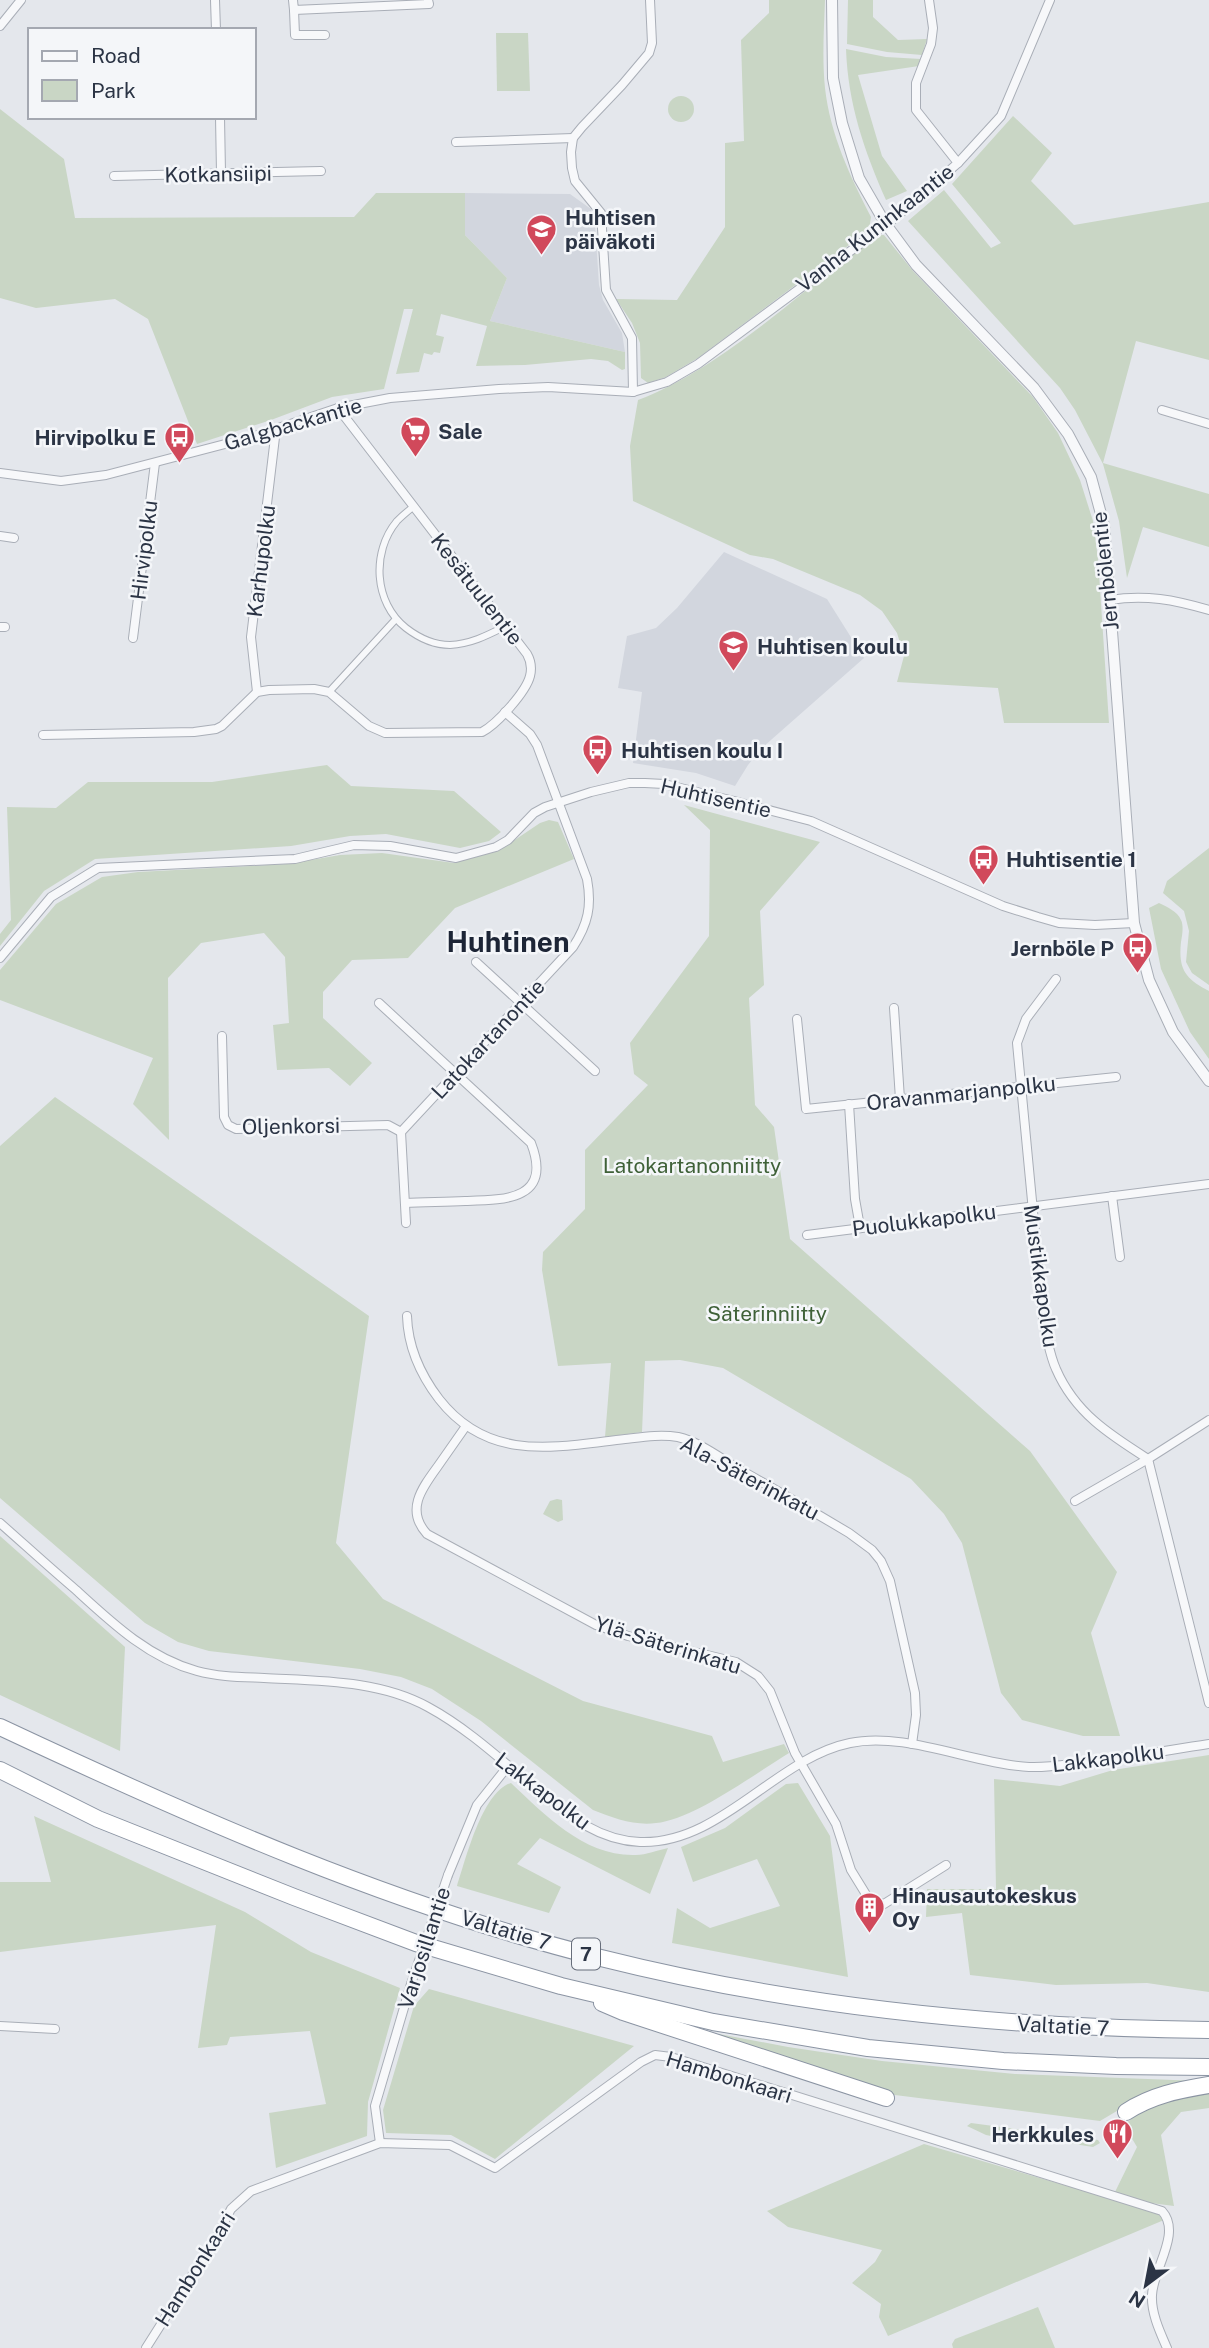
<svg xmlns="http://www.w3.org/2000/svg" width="1209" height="2348" viewBox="0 0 1209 2348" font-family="'Public Sans',sans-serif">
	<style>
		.built { fill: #d2d6de }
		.green { fill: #c9d6c5 }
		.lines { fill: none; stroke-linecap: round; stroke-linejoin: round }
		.pedestrian-casing { stroke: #a9aeb7; stroke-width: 8 }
		.minor-casing { stroke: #a9aeb7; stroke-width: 10 }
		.tertiary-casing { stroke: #a9aeb7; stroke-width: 12 }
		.motorway-casing { stroke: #8b94a3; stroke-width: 18 }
		.pedestrian { stroke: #f7f8fa; stroke-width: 6 }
		.minor { stroke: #f7f8fa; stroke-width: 8 }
		.tertiary { stroke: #f7f8fa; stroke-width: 10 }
		.motorway { stroke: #fff; stroke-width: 16 }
		.minor-bridge-casing { stroke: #a9aeb7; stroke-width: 10; stroke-linecap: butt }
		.minor-bridge { stroke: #f7f8fa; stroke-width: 8 }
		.labels { text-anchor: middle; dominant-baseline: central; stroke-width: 5; stroke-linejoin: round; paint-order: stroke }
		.shield { fill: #f4f6f9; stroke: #676e7b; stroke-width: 2 }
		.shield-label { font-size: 19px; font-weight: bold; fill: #2b3445 }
		.street-label { font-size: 21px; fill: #2b3445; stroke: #f4f6f9 }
		.poi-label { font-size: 21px; font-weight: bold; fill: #2b3445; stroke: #f4f6f9; text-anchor: start }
		.park-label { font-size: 21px; fill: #3f6138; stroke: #f4f6f9 }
		.district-label { font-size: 28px; font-weight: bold; fill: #1d2536; stroke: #f4f6f9 }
	</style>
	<rect width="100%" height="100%" fill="#e4e7ec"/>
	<!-- built -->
	<g class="built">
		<path d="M465,193L570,194L591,209L595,224L599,285L603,300L622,333L625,352L490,321L507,278L465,235Z"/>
		<path d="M724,552L827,599L864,658L763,747L748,765L735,786L696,773L633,763L642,692L618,688L627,636L656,628L677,608Z"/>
	</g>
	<!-- green -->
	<g class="green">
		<path d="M769,0H825C824,29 822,59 825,88C830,134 850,176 871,217L869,230L698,358L666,377L648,383L641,378L640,343L632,323L616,299L677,300L725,227V143L744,141L741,40L769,13Z"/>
		<path d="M848,0H873V17L898,40L927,39L922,55L887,52L847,44Z"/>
		<path d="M496,33H528L530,91H497Z"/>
		<path d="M846,49L886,57L921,59L919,66L858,75L882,156L907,191L886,200C864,150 848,104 846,49Z"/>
		<circle cx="681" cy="109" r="13"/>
		<path d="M0,109L64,159L75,218L354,217L376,193H465V235L507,278L490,321L625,352V369L622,370L608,361L591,359L525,365L476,366L487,326L441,314L436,335L444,337L440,353L434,352L432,355L424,353L419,372L396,374L413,309H404L384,389L332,397L271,420L197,444L148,319L115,299L36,308L0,298Z"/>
		<path d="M1013,116L1052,153L1031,181L1074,225L1209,202V360L1136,341L1103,463L1209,494V547L1143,527L1127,578L1119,521L1103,464L1075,410L1060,388L908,221L944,190L991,248L1001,243L952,184Z"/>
		<path d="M877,235H884L913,271L1033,397L1058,433L1080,480L1093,521L1098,559L1109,723H1004L998,688L897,682L904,656L897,633L882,611L860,595L773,559L750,555L633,501L630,446L638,400C720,369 802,292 871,237Z"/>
		<path d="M327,765L351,786L454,791L501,832L489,841L460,848L386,834L350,836L291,846L95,859L44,891L0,946V934L11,920L7,807L56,808L88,782H212Z"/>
		<path d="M684,805L820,842L760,911L764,985L749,998L755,1105L774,1127L790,1239L1030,1451L1117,1572L1091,1633L1120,1736H1083L1022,1720L1001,1693L962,1543L944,1514L911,1479L723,1368L680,1360L645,1361L642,1432L605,1437L611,1363L558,1366L542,1270L543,1252L585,1209V1150L648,1085L634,1074L630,1043L709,936L710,830Z"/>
		<path d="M549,820L558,822L574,859L455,908L408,958L352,960L323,992V1018L372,1063L350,1086L329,1068L277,1070L273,1025L289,1023L285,957L264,933L201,943L168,978L169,1140L133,1104L153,1058L0,1000V970L56,904L102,877L138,872L287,864L340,855L382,853L454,863L500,850L540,823Z"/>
		<path d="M1209,848V985L1192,973L1186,962L1189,931L1184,911L1163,893L1167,881Z"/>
		<path d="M1159,903C1167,907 1177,911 1181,920C1184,926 1182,936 1181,942C1178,970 1186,979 1209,991V1059L1190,1032L1161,969L1149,908Z"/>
		<path d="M55,1097L369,1316L336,1543L383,1599L583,1701L712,1736L723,1762L784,1744L789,1753C756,1773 693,1820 656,1823C635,1826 613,1818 593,1810L481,1721L432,1689L401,1677L360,1669L209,1651L178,1642L145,1623L0,1498V1146Z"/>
		<path d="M557,1499L562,1500L563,1520L558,1522L543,1514L550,1501Z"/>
		<path d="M0,1536L125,1647L120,1751L0,1695Z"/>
		<path d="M1209,1755V1992L1147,1983L1056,1985L970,1975L962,1913L926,1917L927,1889H996L994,1779L1060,1786L1113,1770Z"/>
		<path d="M511,1783C545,1815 585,1857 636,1855C646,1855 658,1850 668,1848L650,1894L540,1838L517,1864L561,1887L549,1913L457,1886C466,1859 482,1792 511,1783Z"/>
		<path d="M798,1783L830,1836L848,1977L672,1943L677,1908L710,1928L780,1906L757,1859L693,1882L681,1847L725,1828L786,1784Z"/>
		<path d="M34,1816L245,1912L311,1952L400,1988L368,2102L367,2136L276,2168L269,2113L326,2104L310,2031L230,2037L227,2045L198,2048L216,1925L0,1952V1882H51Z"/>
		<path d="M429,1989L634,2046L495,2159L451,2135L386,2133L383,2110L414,2006Z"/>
		<path d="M719,2034L788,2047L882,2061L1015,2074L1200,2081L1132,2102L1100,2121L887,2094L714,2036Z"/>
		<path d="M1209,2092V2108L1181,2112L1161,2135L1174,2206L1151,2203L1115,2192L1137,2147L1124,2125L1141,2111L1162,2103Z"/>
		<path d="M971,2123L1098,2140L1100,2143L1093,2147L1029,2137L1016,2141L986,2135L967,2126Z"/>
		<path d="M924,2144L1156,2212L1164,2220L888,2336L879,2317L881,2304L852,2283L875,2262L882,2250L788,2227L767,2211Z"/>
		<path d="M1038,2307L1055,2348H953L952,2344L955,2339Z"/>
	</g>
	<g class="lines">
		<defs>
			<g id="pedestrian">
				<path d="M413,507C408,511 402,516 397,521C371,552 374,603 406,628C419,638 433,645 450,645C471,644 488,635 506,626"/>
				<path d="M329,692L395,620"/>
			</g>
			<g id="minor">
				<path d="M215,0L216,30"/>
				<path d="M293,0L294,10L429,4L428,0"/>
				<path d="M929,0L933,28L931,44L916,83V110L958,163"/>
				<path d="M294,10L295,35H325"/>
				<path d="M0,26L21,0"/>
				<path d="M220,117L221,173"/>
				<path d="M456,142L573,138"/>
				<path d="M114,176L321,171"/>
				<path d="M633,392L632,338L606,290L601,213L575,181L572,168L571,152L573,138L582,127L622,85L649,53L652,43L650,0"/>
				<path d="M1162,410L1209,424"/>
				<path d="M0,473L61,481L106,475L252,437L338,408L390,398L499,389L548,387L633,392L667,382L698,364L895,218L958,163L1001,116L1050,0"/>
				<path d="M0,536L14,538"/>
				<path d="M1110,600C1145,594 1175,600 1209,610"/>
				<path d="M0,627H5"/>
				<path d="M133,638L155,463"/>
				<path d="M257,692L251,637L276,429"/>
				<path d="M43,735L194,732L216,729L222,726L257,692L269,690L314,689L329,692L369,726L385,733L482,732C497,724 526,692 530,676C532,668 531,661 527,654L338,408"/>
				<path d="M0,958L51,897L98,868L295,859L354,845L390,846L456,858L496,847L508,840L534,813L545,807L591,792L629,783H645L664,784L734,801L811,821L1003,906L1038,917L1059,923L1095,925L1134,923"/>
				<path d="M476,962L595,1071"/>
				<path d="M1056,979L1026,1019L1017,1043L1044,1327C1048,1341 1050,1356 1056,1369C1075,1413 1110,1435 1148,1459L1209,1703"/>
				<path d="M379,1003L531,1143C553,1200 505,1200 465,1201C445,1202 425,1202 405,1203"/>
				<path d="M894,1008L900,1099"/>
				<path d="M797,1019L806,1109L1116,1077"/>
				<path d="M222,1036L224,1117L228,1125L236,1129L388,1125L401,1132"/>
				<path d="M849,1104L855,1199L860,1227"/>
				<path d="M1112,1196L1120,1257"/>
				<path d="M406,1223L401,1132L573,947C588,924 592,906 587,879L537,745L530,734L505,712"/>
				<path d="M807,1235L1209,1184"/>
				<path d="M407,1316C408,1348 420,1374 439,1399C489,1463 555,1447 625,1439C642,1437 660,1434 678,1437C700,1442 720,1458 739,1469C776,1490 812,1511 849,1533L872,1550L881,1561L890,1581L915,1693L916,1715L912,1744"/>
				<path d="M466,1426C457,1439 447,1453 438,1466C422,1488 405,1510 427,1534L596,1625L628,1636L736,1662L758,1676L770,1691L795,1753L836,1824L851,1870L867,1896L876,1902L884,1904L946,1865"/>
				<path d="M1075,1501L1148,1459L1209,1420"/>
				<path d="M0,1523C25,1545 50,1568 76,1590C112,1623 149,1658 197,1671C219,1677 242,1677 264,1678C319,1681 379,1680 428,1707C465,1727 498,1757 530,1784C564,1811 594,1840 640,1842C720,1845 776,1758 850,1743C904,1731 973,1764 1029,1767C1049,1768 1069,1764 1089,1762C1130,1757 1169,1750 1209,1744"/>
				<path d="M448,1875L477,1805L508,1766"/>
				<path d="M0,2026L55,2029"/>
				<path d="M380,2143L375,2106L411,1984"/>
				<path d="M146,2348L217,2236L231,2209L251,2191L380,2143L450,2145L495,2168L641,2062L655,2055L671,2057L1162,2211C1182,2233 1153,2269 1152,2295C1151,2313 1160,2332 1167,2348"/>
			</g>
			<path id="tertiary" d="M832,0L833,78L842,123L859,178L885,223L916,265L1034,388L1068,434L1091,477L1104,525L1134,923L1149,980L1173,1032L1209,1081"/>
			<g id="motorway">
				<path d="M0,1727C194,1818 393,1906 601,1958C800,2008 1004,2028 1209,2030"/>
				<path d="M0,1770L98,1819L294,1897L416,1943L561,1986L713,2022L868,2048L1003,2061L1116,2066L1209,2067"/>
				<path d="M602,2003L623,2012L886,2098"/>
				<path d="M1126,2112C1152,2095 1179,2090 1209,2085"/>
			</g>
		</defs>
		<!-- pedestrian casing -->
		<use href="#pedestrian" class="pedestrian-casing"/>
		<!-- minor casing -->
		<use href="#minor" class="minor-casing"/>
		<!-- tertiary casing -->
		<use href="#tertiary" class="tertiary-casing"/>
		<!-- motorway casing -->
		<use href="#motorway" class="motorway-casing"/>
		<!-- pedestrian -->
		<use href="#pedestrian" class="pedestrian"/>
		<!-- minor -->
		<use href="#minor" class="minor"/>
		<!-- tertiary -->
		<use href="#tertiary" class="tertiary"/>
		<!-- motorway -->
		<use href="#motorway" class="motorway"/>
		<defs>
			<path id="minor-bridge" d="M411,1984L448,1875"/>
		</defs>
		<!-- minor-bridge casing -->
		<use href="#minor-bridge" class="minor-bridge-casing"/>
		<!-- minor-bridge -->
		<use href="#minor-bridge" class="minor-bridge"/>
	</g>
	<!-- icons -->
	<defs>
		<symbol id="school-pin" viewBox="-11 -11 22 30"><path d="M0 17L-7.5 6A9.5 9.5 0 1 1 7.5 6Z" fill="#d1495b" stroke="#f4f6f9"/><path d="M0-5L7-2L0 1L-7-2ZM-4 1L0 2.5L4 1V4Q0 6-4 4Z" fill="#fff"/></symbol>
		<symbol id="supermarket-pin" viewBox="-11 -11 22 30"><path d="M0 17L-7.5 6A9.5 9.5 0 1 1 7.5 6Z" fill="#d1495b" stroke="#f4f6f9"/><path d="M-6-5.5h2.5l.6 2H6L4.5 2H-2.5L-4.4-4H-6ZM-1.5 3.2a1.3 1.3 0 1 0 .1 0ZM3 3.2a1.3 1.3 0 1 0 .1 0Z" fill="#fff"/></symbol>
		<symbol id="bus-pin" viewBox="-11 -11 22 30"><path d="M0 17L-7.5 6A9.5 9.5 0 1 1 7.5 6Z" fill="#d1495b" stroke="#f4f6f9"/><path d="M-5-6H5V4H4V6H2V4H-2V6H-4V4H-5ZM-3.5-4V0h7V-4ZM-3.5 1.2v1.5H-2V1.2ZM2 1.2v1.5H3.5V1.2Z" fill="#fff"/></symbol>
		<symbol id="building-pin" viewBox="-11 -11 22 30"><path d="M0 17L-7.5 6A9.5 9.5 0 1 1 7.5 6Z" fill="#d1495b" stroke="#f4f6f9"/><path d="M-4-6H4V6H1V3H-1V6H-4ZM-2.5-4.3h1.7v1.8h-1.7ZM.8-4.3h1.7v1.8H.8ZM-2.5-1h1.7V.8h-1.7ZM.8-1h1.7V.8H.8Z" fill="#fff"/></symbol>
		<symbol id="restaurant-pin" viewBox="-11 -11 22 30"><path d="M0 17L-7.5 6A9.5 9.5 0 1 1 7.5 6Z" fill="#d1495b" stroke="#f4f6f9"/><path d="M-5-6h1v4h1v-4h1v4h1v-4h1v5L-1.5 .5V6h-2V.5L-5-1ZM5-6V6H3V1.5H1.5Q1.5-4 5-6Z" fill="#fff"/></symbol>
	</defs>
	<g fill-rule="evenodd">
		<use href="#school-pin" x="524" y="212" width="35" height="47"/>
		<use href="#supermarket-pin" x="398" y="414" width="35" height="47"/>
		<use href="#bus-pin" x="162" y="420" width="35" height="47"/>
		<use href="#school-pin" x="716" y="628" width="35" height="47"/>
		<use href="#bus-pin" x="580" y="732" width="35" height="47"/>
		<use href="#bus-pin" x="966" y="842" width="35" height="47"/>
		<use href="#bus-pin" x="1120" y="930" width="35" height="47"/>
		<use href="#building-pin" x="852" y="1890" width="35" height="47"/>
		<use href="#restaurant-pin" x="1100" y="2116" width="35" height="47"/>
	</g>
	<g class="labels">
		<!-- shield labels -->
		<rect class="shield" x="572" y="1938.5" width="28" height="31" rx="5"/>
		<g class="shield-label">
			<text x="586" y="1954">7</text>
		</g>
		<!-- street labels -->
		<g class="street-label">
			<text transform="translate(218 174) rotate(-1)">Kotkansiipi</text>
			<text transform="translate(875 228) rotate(-38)">Vanha Kuninkaantie</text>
			<text transform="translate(293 424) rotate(-16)">Galgbackantie</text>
			<text transform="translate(144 550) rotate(-83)">Hirvipolku</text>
			<text transform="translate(261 561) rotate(-83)">Karhupolku</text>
			<text transform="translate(1105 571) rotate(-96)">Jernbölentie</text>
			<text transform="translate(477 589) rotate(52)">Kesätuulentie</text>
			<text transform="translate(716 798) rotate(13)">Huhtisentie</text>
			<text transform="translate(488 1039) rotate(-47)">Latokartanontie</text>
			<text transform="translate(961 1093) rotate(-6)">Oravanmarjanpolku</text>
			<text transform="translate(291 1126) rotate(-1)">Oljenkorsi</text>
			<text transform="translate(924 1220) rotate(-7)">Puolukkapolku</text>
			<text transform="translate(1041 1276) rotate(82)">Mustikkapolku</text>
			<text transform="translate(750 1478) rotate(28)">Ala-Säterinkatu</text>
			<text transform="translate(668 1645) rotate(17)">Ylä-Säterinkatu</text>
			<text transform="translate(1108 1758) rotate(-7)">Lakkapolku</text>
			<text transform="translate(543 1791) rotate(37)">Lakkapolku</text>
			<text transform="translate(506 1930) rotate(17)">Valtatie 7</text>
			<text transform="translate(424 1948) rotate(-72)">Varjosillantie</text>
			<text transform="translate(1063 2026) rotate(3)">Valtatie 7</text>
			<text transform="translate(729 2077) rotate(17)">Hambonkaari</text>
			<text transform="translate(195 2269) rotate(-58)">Hambonkaari</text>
		</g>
		<!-- poi labels -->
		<g class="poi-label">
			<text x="565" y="217">Huhtisen<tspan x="565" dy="24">päiväkoti</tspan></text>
			<text x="438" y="431">Sale</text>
			<text x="156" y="437" text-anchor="end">Hirvipolku E</text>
			<text x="757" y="646">Huhtisen koulu</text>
			<text x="621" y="750">Huhtisen koulu I</text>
			<text x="1006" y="859">Huhtisentie 1</text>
			<text x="1114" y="948" text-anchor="end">Jernböle P</text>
			<text x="892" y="1895">Hinausautokeskus<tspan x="892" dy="24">Oy</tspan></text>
			<text x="1094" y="2134" text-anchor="end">Herkkules</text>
		</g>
		<!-- park labels -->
		<g class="park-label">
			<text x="692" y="1165">Latokartanonniitty</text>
			<text x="767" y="1313">Säterinniitty</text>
		</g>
		<!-- district labels -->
		<g class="district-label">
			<text x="508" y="941">Huhtinen</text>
		</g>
	</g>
	<!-- legend -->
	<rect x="28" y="28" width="228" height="91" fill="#f4f6f9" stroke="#a4a8b1" stroke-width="2"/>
	<rect x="42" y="51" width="35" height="10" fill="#f7f8fa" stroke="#a4a8b1" stroke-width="2"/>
	<text x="91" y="63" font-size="21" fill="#2b3445">Road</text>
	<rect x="42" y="80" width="35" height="21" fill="#c9d6c5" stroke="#a4a8b1" stroke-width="2"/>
	<text x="91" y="98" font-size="21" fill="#2b3445">Park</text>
	<!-- north arrow -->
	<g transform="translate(1146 2285) rotate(212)" stroke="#f4f6f9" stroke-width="5" paint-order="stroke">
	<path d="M0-5L12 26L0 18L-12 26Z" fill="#2b3445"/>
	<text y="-10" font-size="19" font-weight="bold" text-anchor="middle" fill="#2b3445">N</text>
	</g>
</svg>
